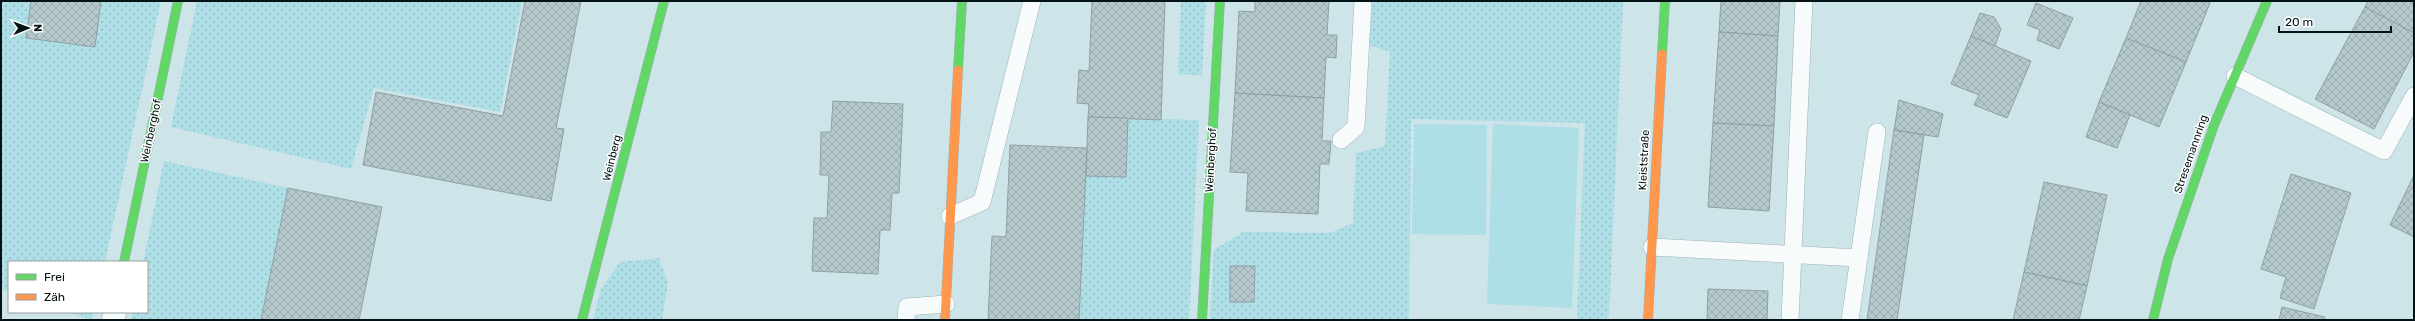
<svg xmlns="http://www.w3.org/2000/svg" width="2415" height="321" viewBox="0 0 2415 321" font-family="Rubik,sans-serif">
	<style>
		.grass { fill: url(#grass-dots) }
		.pitch { fill: #aedee6 }
		.building { fill: url(#building-cross-hatch); stroke: #8ea0a3 }
		.lines { fill: none; stroke-linecap: round; stroke-linejoin: round }
		.lane-casing { stroke: #9fb2b5; stroke-width: 18 }
		.street-casing { stroke: #9fb2b5; stroke-width: 23 }
		.fast-casing { stroke: #9fb2b5; stroke-width: 10 }
		.slow-casing { stroke: #9fb2b5; stroke-width: 10 }
		.lane { stroke: #f8fbfc; stroke-width: 17 }
		.street { stroke: #f8fbfc; stroke-width: 22 }
		.fast { stroke: #63d668; stroke-width: 9 }
		.slow { stroke: #ff974d; stroke-width: 9 }
		.labels { text-anchor: middle; dominant-baseline: central; stroke-width: 3; stroke-linejoin: round; paint-order: stroke }
		.street-label { font-size: 11px; fill: #031215; stroke: #fff }
	</style>
	<defs>
		<pattern id="grass-dots" width="8" height="8" patternUnits="userSpaceOnUse"><rect width="8" height="8" fill="#aedee6"/><path d="M2 2h.1M6 6h.1" fill="none" stroke="#94bdc4" stroke-width="1.8" stroke-linecap="round"/></pattern>
		<pattern id="building-cross-hatch" width="8" height="8" patternUnits="userSpaceOnUse"><rect width="8" height="8" fill="#b5c8cc"/><path d="M0 0l8 8M0 8l8-8" fill="none" stroke="#9aabae"/></pattern>
	</defs>
	<rect width="100%" height="100%" fill="#cde5e9"/>
	<!-- grass -->
	<g class="grass">
		<path d="M1,1H161L105,262H9V292L1,289Z"/>
		<path d="M197,1H522L500,112L374,88L351,169L171,127Z"/>
		<path d="M1181,1H1206L1202,75L1178,74Z"/>
		<path d="M1372,1H1623L1609,318L1577,320L1585,123L1411,119L1409,319L1412,320H1210L1214,250L1243,232L1330,233L1353,223L1356,153L1385,146L1390,52L1370,45Z"/>
		<path d="M1128,118L1199,120L1189,320H1079L1086,176L1126,177Z"/>
		<path d="M164,161L288,188L261,320H131L133,312H147V262H143Z"/>
		<path d="M659,258L668,283L662,320H593L601,289L620,262Z"/>
		<path d="M68,312H94L92,320Z"/>
	</g>
	<!-- pitch -->
	<g class="pitch">
		<path d="M1414,124L1487,125L1486,235L1412,234Z"/>
		<path d="M1493,124L1579,128L1572,308L1487,304Z"/>
	</g>
	<!-- building -->
	<g class="building">
		<path d="M31,1H101L95,47L26,38Z"/>
		<path d="M525,1H581L556,128L564,129L551,201L363,165L376,92L503,116Z"/>
		<path d="M1092,1H1165L1161,120L1088,117L1089,104L1077,103L1079,70L1089,71Z"/>
		<path d="M1255,1H1329L1327,35H1337L1336,58L1326,57L1324,98L1235,93L1239,11L1255,12Z"/>
		<path d="M1721,1H1780L1778,36L1719,32Z"/>
		<path d="M2141,1H2205L2210,3L2186,62L2126,38Z"/>
		<path d="M2368,1H2414V33L2365,7Z"/>
		<path d="M2036,3L2073,18L2059,49L2037,40L2040,30L2027,25Z"/>
		<path d="M2365,7L2414,33V52L2374,129L2315,99Z"/>
		<path d="M1980,13L1994,17L2001,29L1995,46L1971,36Z"/>
		<path d="M1719,32L1778,36L1774,126L1713,123Z"/>
		<path d="M1971,36L2031,61L2007,118L1974,105L1979,95L1951,84Z"/>
		<path d="M2126,38L2186,62L2159,127L2099,102Z"/>
		<path d="M1235,93L1324,98L1322,141H1331L1329,164H1320L1318,214L1246,211L1248,173L1230,172Z"/>
		<path d="M1899,100L1943,114L1938,137L1894,130Z"/>
		<path d="M833,101L903,104L899,193H892L890,230H880L878,274L812,271L814,218H827L829,175H820L821,132H831Z"/>
		<path d="M2099,102L2130,115L2117,148L2086,137Z"/>
		<path d="M1088,117L1128,118L1126,177L1086,176Z"/>
		<path d="M1713,123L1774,126L1769,211L1708,207Z"/>
		<path d="M1894,130L1924,135L1897,320H1867Z"/>
		<path d="M1010,145L1087,148L1079,320H988L992,236L1006,237Z"/>
		<path d="M2291,174L2351,193L2314,309L2280,298L2286,277L2261,269Z"/>
		<path d="M2414,175V237L2390,225Z"/>
		<path d="M2044,182L2107,195L2087,286L2024,272Z"/>
		<path d="M288,188L382,207L359,320H261Z"/>
		<path d="M1230,266H1255L1254,302H1230Z"/>
		<path d="M2024,272L2087,286L2079,320H2013Z"/>
		<path d="M1708,289L1768,291L1767,320H1707Z"/>
		<path d="M2282,307L2325,317L2324,320H2279Z"/>
	</g>
	<g class="lines">
		<defs>
			<g id="lane">
				<path d="M2235,76L2384,151L2414,96"/>
				<path d="M1341,140L1356,127L1363,1"/>
				<path d="M950,216L982,202L1032,1"/>
				<path d="M1652,247L1859,258"/>
				<path d="M906,320L907,307L946,304"/>
				<path d="M1790,320L1804,1"/>
				<path d="M1850,320L1877,132"/>
			</g>
			<path id="street" d="M113,320L115,312"/>
			<g id="fast">
				<path d="M1662,54L1665,1"/>
				<path d="M958,70L962,1"/>
				<path d="M124,262L178,1"/>
				<path d="M582,320L664,1"/>
				<path d="M1202,320L1220,1"/>
				<path d="M2153,320L2168,259L2214,125L2267,1"/>
			</g>
			<g id="slow">
				<path d="M945,320L958,70"/>
				<path d="M1648,320L1662,54"/>
			</g>
		</defs>
		<!-- lane casing -->
		<use href="#lane" class="lane-casing"/>
		<!-- street casing -->
		<use href="#street" class="street-casing"/>
		<!-- fast casing -->
		<use href="#fast" class="fast-casing"/>
		<!-- slow casing -->
		<use href="#slow" class="slow-casing"/>
		<!-- lane -->
		<use href="#lane" class="lane"/>
		<!-- street -->
		<use href="#street" class="street"/>
		<!-- fast -->
		<use href="#fast" class="fast"/>
		<!-- slow -->
		<use href="#slow" class="slow"/>
	</g>
	<g class="labels">
		<!-- street labels -->
		<g class="street-label">
			<text transform="translate(151 131) rotate(-78)">Weinberghof</text>
			<text transform="translate(2191 154) rotate(-71)">Stresemannring</text>
			<text transform="translate(612 158) rotate(-76)">Weinberg</text>
			<text transform="translate(1211 160) rotate(-87)">Weinberghof</text>
			<text transform="translate(1644 160) rotate(-87)">Kleiststraße</text>
		</g>
	</g>
	<!-- border -->
	<rect width="2415" height="321" fill="none" stroke="#031215" stroke-width="4"/>
	<!-- legend -->
	<rect x="8" y="261" width="140" height="52" fill="#ffffff" stroke="#9aa0a1"/>
	<rect x="16" y="274" width="20" height="6" fill="#63d668" stroke="#9aa0a1"/>
	<text x="44" y="281" font-size="12" fill="#031215">Frei</text>
	<rect x="16" y="294" width="20" height="6" fill="#ff974d" stroke="#9aa0a1"/>
	<text x="44" y="301" font-size="12" fill="#031215">Zäh</text>
	<!-- north arrow -->
	<g transform="translate(28 28) rotate(89)" stroke="#ffffff" stroke-width="3" paint-order="stroke">
	<path d="M0-3L7 15L0 10L-7 15Z" fill="#031215"/>
	<text y="-6" font-size="11" font-weight="bold" text-anchor="middle" fill="#031215">N</text>
	</g>
	<!-- scale -->
	<path d="M2279 26v6h112v-6" fill="none" stroke="#031215" stroke-width="2"/>
	<text x="2285" y="26" font-size="12" fill="#031215" stroke="#ffffff" stroke-width="3" paint-order="stroke">20 m</text>
</svg>
